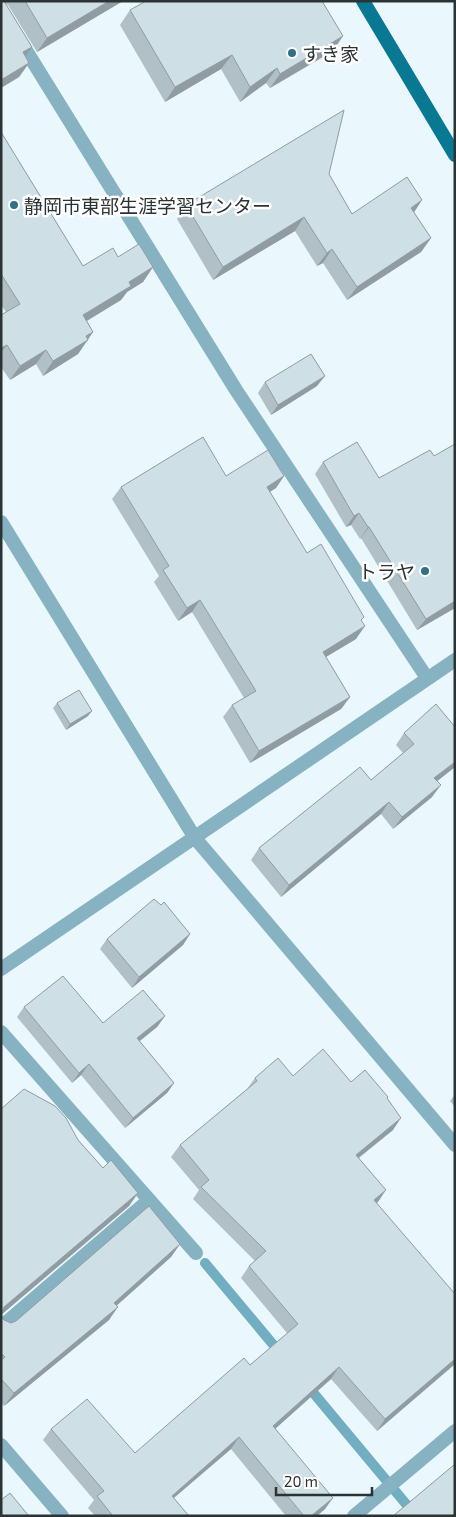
<svg xmlns="http://www.w3.org/2000/svg" width="456" height="1517" viewBox="0 0 456 1517" font-family="'Exo 2','Noto Sans JP',sans-serif">
	<style>
		.lines { fill: none; stroke-linecap: round; stroke-linejoin: round }
		.stream { stroke: #71aec2; stroke-width: 10 }
		.minor { stroke: #87b2c1; stroke-width: 14 }
		.tertiary { stroke: #87b2c1; stroke-width: 14 }
		.primary { stroke: #087893; stroke-width: 14 }
		.wall { fill: #b1c0c6 }
		.shaded-wall { fill: #909ca1 }
		.building { fill: #cedfe6; stroke: #909ca1 }
		.poi-dot { fill: #317185; stroke: #fff; stroke-width: 2 }
		.labels { text-anchor: middle; dominant-baseline: central; stroke-width: 5; stroke-linejoin: round; paint-order: stroke }
		.poi-label { font-size: 19px; fill: #2c3335; stroke: #fff; text-anchor: start }
	</style>
	<rect width="100%" height="100%" fill="#eaf8fd"/>
	<g class="lines">
		<!-- stream -->
		<g class="stream">
			<path d="M205,1263L281,1354"/>
			<path d="M306,1384L416,1516"/>
		</g>
		<!-- minor -->
		<g class="minor">
			<path d="M1,10L236,390L427,678"/>
			<path d="M1,522L195,838L455,1145"/>
			<path d="M1,1032L196,1253"/>
			<path d="M1,1327L149,1200"/>
			<path d="M1,1445L62,1516"/>
			<path d="M354,1516L455,1431"/>
		</g>
		<!-- tertiary -->
		<path class="tertiary" d="M1,969L455,660"/>
		<!-- primary -->
		<path class="primary" d="M363,1L455,155"/>
	</g>
	<!-- wall -->
	<g class="wall">
		<path d="M1,1H123L37,52L8,5L6,4L26,57L29,63L19,77L1,88Z"/>
		<path d="M130,10L333,51L270,88L266,83L240,102L221,69L165,102L120,25Z"/>
		<path d="M1,132L83,266L118,257L153,267L143,282L127,292L121,300L87,321L93,332L78,354L43,376L36,364L10,380L1,367V315L6,312L1,305Z"/>
		<path d="M329,174L352,214L414,212L431,238L421,252L347,300L323,263L317,266L295,231L213,280L177,219L186,205Z"/>
		<path d="M265,382L317,386L271,415L258,393Z"/>
		<path d="M455,444V608L417,630L361,538L360,539L351,525L346,527L315,474L323,462L379,478L434,456Z"/>
		<path d="M226,476H284L276,488L270,492L307,553L362,621L356,639L326,657L350,697L341,709L250,763L223,717L232,705L244,698L192,612L178,621L154,582L159,576L112,499L121,487Z"/>
		<path d="M57,703L88,716L66,730L53,708Z"/>
		<path d="M404,733L455,767L437,781L432,797L393,829L381,814L281,897L251,860L259,848L371,780L403,753L396,745Z"/>
		<path d="M190,934L183,945L132,988L100,949L107,939Z"/>
		<path d="M24,1007L103,1023L165,1016L157,1027L139,1041L174,1083L167,1093L125,1128L81,1075L72,1083L17,1017Z"/>
		<path d="M293,1076L351,1082L387,1099L393,1130L359,1158L378,1202L376,1203L455,1294V1364L377,1431L331,1379L275,1428L325,1509L317,1516H286L231,1449L174,1498L189,1516H95L88,1508L94,1500L43,1440L51,1429L135,1453L250,1365L287,1333L241,1278L249,1266L255,1261L193,1199L199,1190L171,1157L180,1145L247,1089L255,1078Z"/>
		<path d="M455,1094V1107L450,1101Z"/>
		<path d="M1,1109L78,1140L103,1168L138,1193L129,1206L1,1315L4,1320L11,1323L180,1244L171,1257L116,1306L109,1320L4,1406L1,1402Z"/>
	</g>
	<!-- shaded-wall -->
	<g class="shaded-wall">
		<path d="M109,1H123L37,52L47,38Z"/>
		<path d="M343,36L333,51L270,88L280,74Z"/>
		<path d="M32,47L22,61L23,52Z"/>
		<path d="M232,55L221,69L165,102L175,87Z"/>
		<path d="M29,63L19,77L1,88V80Z"/>
		<path d="M277,68L266,83L240,102L250,87Z"/>
		<path d="M422,200L413,214L411,208Z"/>
		<path d="M304,217L295,231L213,280L223,267Z"/>
		<path d="M431,238L421,252L347,300L357,287Z"/>
		<path d="M332,249L323,263L317,266L327,253Z"/>
		<path d="M153,267L143,282L127,292L121,300L73,329L83,315L129,282Z"/>
		<path d="M93,332L78,354L43,376L53,361L86,336Z"/>
		<path d="M7,345L1,352V348Z"/>
		<path d="M46,350L36,364L10,380L20,366Z"/>
		<path d="M325,376L317,386L271,415L278,405Z"/>
		<path d="M284,476L276,488L258,499L267,487Z"/>
		<path d="M359,513L351,525L346,527L354,516Z"/>
		<path d="M368,527H369L361,538L360,539Z"/>
		<path d="M200,600L192,612L178,621L187,608Z"/>
		<path d="M455,601V608L417,630L426,619Z"/>
		<path d="M365,626L356,639L314,664L323,652Z"/>
		<path d="M350,697L341,709L250,763L259,751Z"/>
		<path d="M92,711L88,716L66,730L70,724Z"/>
		<path d="M455,762V767L426,790L434,778Z"/>
		<path d="M441,785L432,797L393,829L402,817Z"/>
		<path d="M389,802L381,814L281,897L289,885Z"/>
		<path d="M190,934L183,945L132,988L139,977Z"/>
		<path d="M165,1016L157,1027L130,1049L137,1038Z"/>
		<path d="M89,1064L81,1075L72,1083L79,1073Z"/>
		<path d="M174,1083L167,1093L125,1128L133,1118Z"/>
		<path d="M401,1118L393,1130L348,1166L356,1155Z"/>
		<path d="M386,1190L378,1202L366,1212L374,1200Z"/>
		<path d="M138,1193L129,1206L1,1315L4,1307Z"/>
		<path d="M180,1244L171,1257L105,1316L114,1303Z"/>
		<path d="M118,1307L109,1320L4,1406L14,1393Z"/>
		<path d="M455,1359V1364L377,1431L385,1419Z"/>
		<path d="M339,1367L331,1379L265,1438L273,1426Z"/>
		<path d="M239,1437L231,1449L163,1507L172,1496Z"/>
		<path d="M333,1498L325,1509L317,1516H311Z"/>
	</g>
	<!-- building -->
	<g class="building">
		<path d="M1,1H4L32,47L23,52L29,63L1,80Z"/>
		<path d="M25,1H109L47,38Z"/>
		<path d="M146,1H322L343,36L280,74L277,68L250,87L232,55L175,87L130,10Z"/>
		<path d="M344,110L329,174L352,214L407,177L422,200L411,208L431,238L357,287L332,249L327,253L304,217L223,267L186,205Z"/>
		<path d="M1,132L83,266L113,248L118,257L139,244L153,267L129,282L131,286L83,315L93,332L86,336L88,340L53,361L46,350L20,366L7,345L1,348V315L20,304L1,274Z"/>
		<path d="M311,354L325,376L278,405L265,382Z"/>
		<path d="M203,437L226,476L268,450L284,476L267,487L307,553L321,544L364,617L361,620L365,626L323,652L350,697L259,751L232,705L256,691L200,600L187,608L163,570L169,566L121,487Z"/>
		<path d="M357,442L379,478L430,450L434,456L455,444V601L426,619L369,527H368L359,513L354,516L323,462Z"/>
		<path d="M79,690L92,711L70,724L57,703Z"/>
		<path d="M436,704L455,727V762L434,778L441,785L402,817L389,802L289,885L259,848L360,767L371,780L414,744L404,733Z"/>
		<path d="M154,899L161,905L164,902L190,934L139,977L107,939Z"/>
		<path d="M63,976L103,1023L143,990L165,1016L137,1038L174,1083L133,1118L89,1064L79,1073L24,1007Z"/>
		<path d="M323,1049L351,1082L365,1070L388,1097L387,1098L401,1118L356,1155L386,1190L374,1200L455,1294V1359L385,1419L339,1367L273,1426L333,1498L311,1516H304L239,1437L172,1496L189,1516H113L97,1496L104,1491L51,1429L87,1399L135,1453L244,1358L250,1365L298,1324L249,1266L266,1251L201,1187L209,1180L180,1145L257,1081L255,1078L278,1058L293,1076Z"/>
		<path d="M24,1089L55,1106L66,1118L78,1140L103,1168L111,1160L138,1193L4,1307L1,1315L4,1320L11,1323L16,1321L149,1206L180,1244L114,1303L118,1307L14,1393L1,1379V1360L5,1357L1,1353V1109Z"/>
		<path d="M455,1464V1514L452,1516H393Z"/>
		<path d="M10,1493L28,1515L27,1516H1V1500Z"/>
	</g>
	<!-- markers -->
	<g class="poi-dot">
		<circle cx="292" cy="53" r="5"/>
		<circle cx="14" cy="205" r="5"/>
		<circle cx="425" cy="571" r="5"/>
	</g>
	<g class="labels">
		<!-- poi labels -->
		<g class="poi-label">
			<text x="302" y="53">すき家</text>
			<text x="24" y="205">静岡市東部生涯学習センター</text>
			<text x="415" y="571" text-anchor="end">トラヤ</text>
		</g>
	</g>
	<!-- border -->
	<rect width="456" height="1517" fill="none" stroke="#2c3335" stroke-width="5"/>
	<!-- scale -->
	<path d="M276 1487v8h96v-8" fill="none" stroke="#2c3335" stroke-width="2.5"/>
	<text x="284" y="1487" font-size="15" fill="#2c3335" stroke="#ffffff" stroke-width="4" paint-order="stroke">20 m</text>
</svg>
